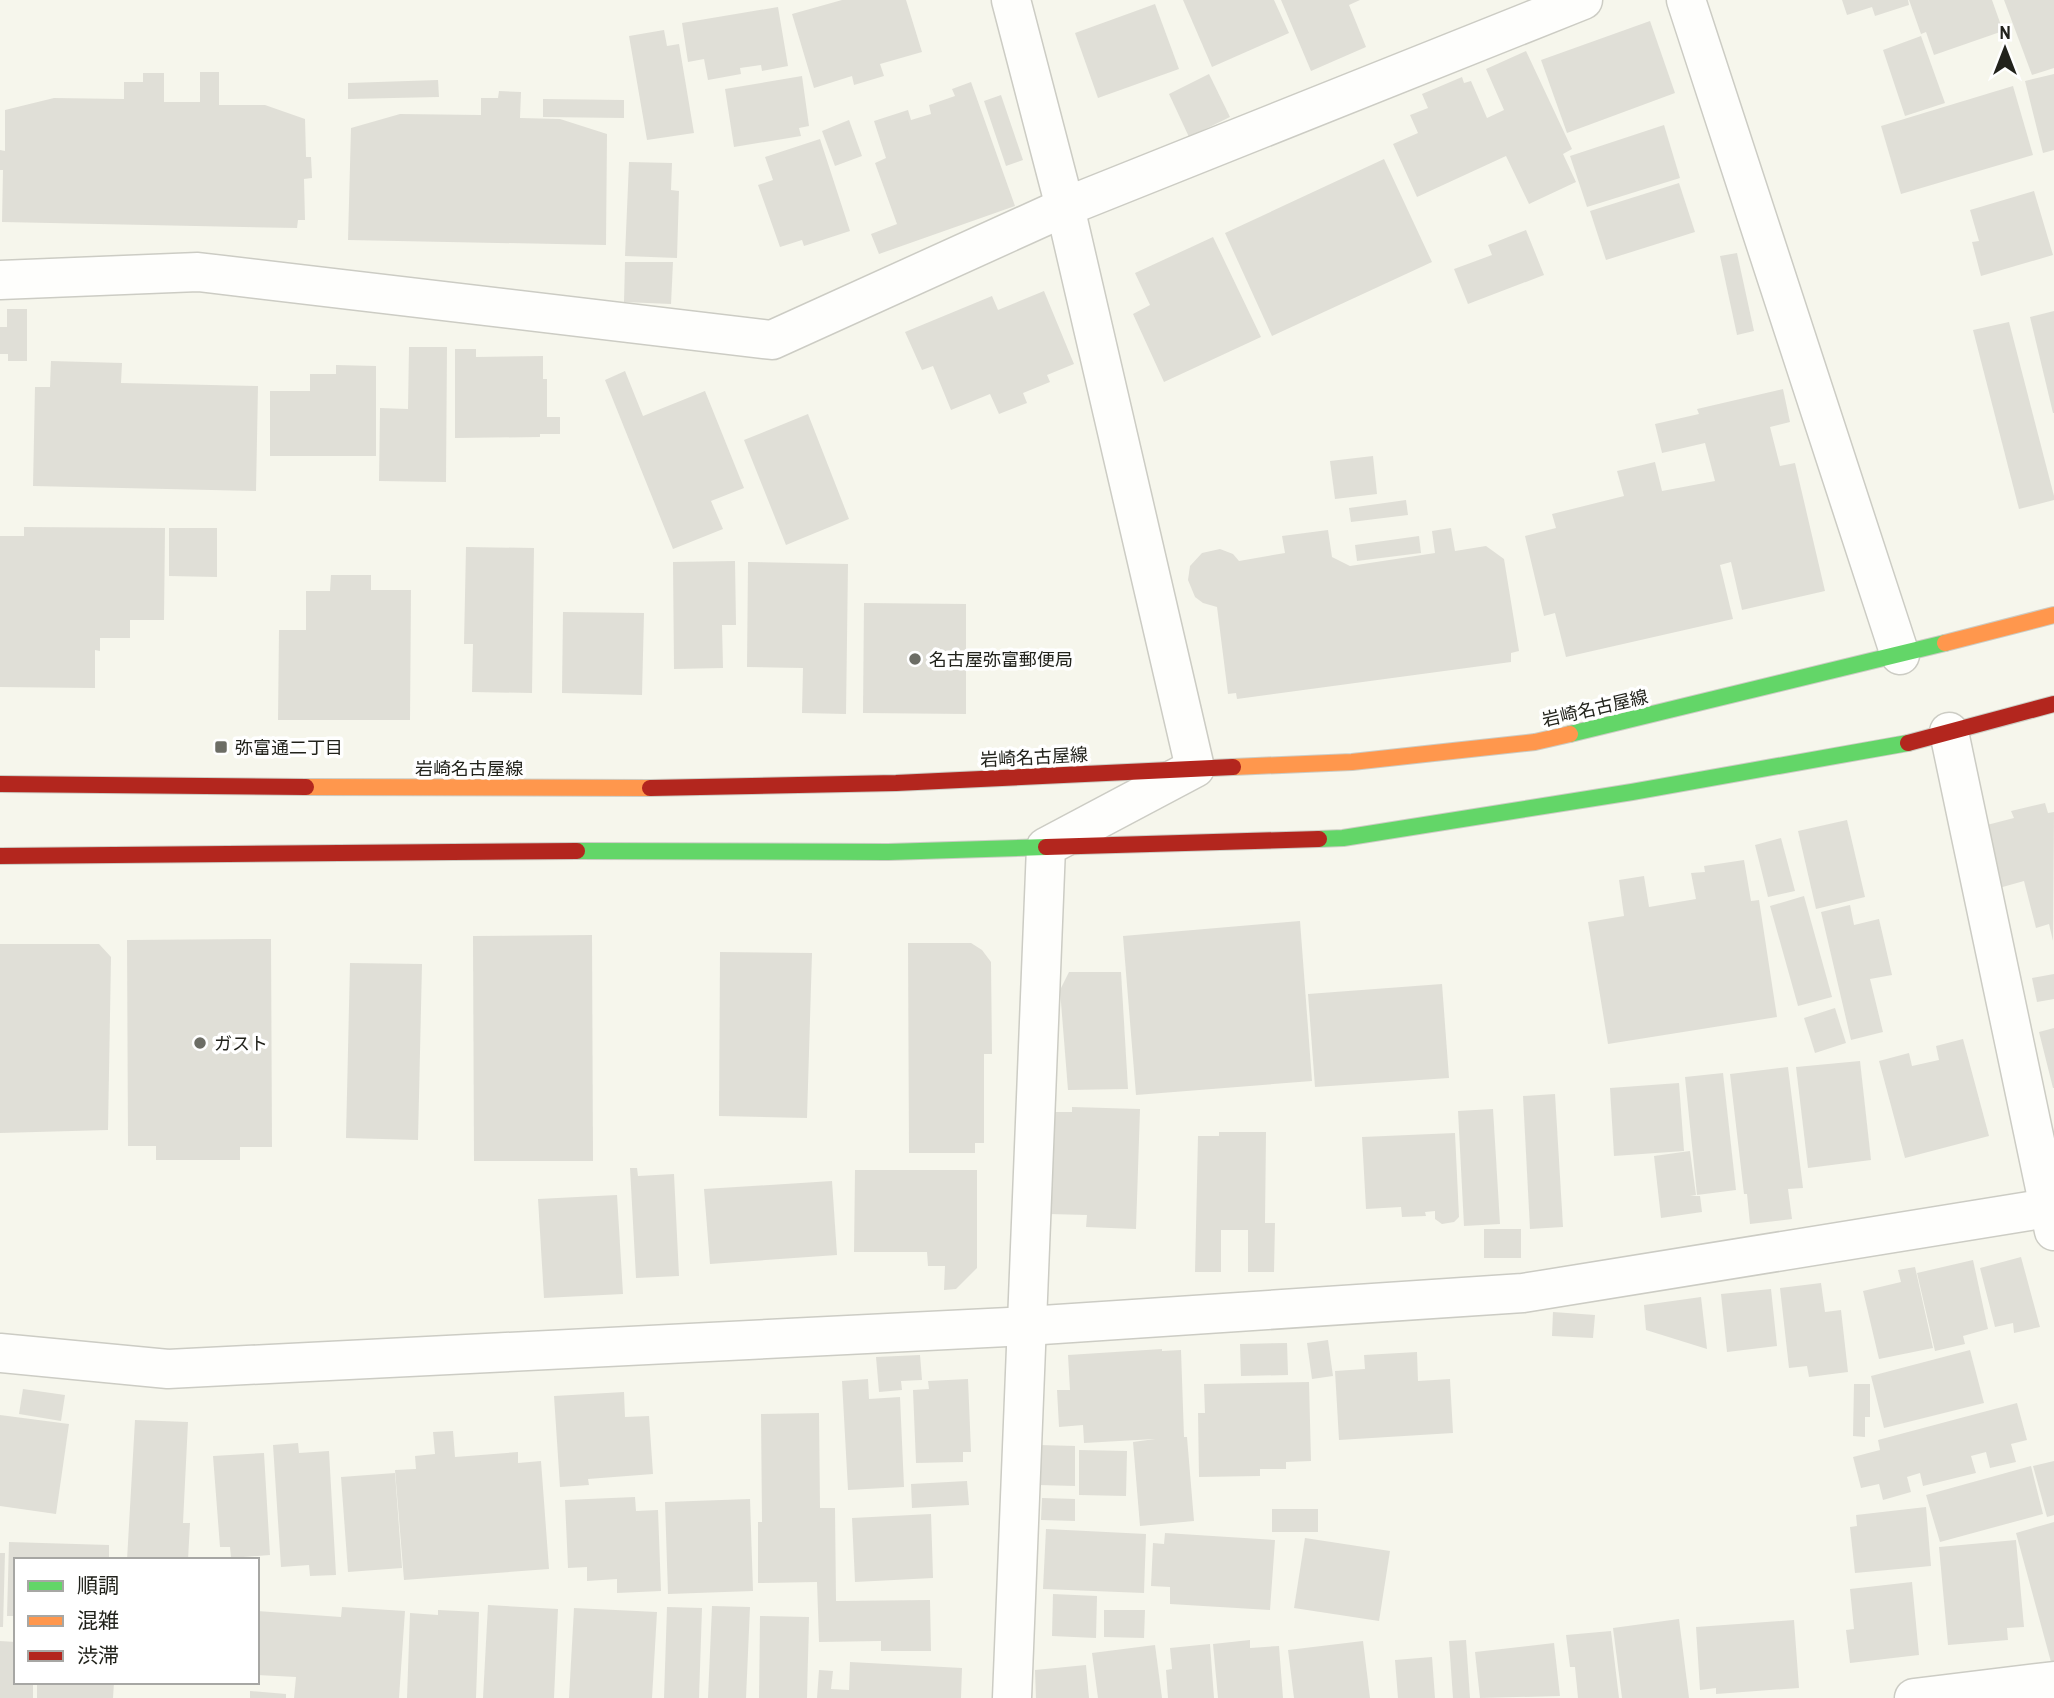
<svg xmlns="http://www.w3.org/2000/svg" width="2054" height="1698" viewBox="0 0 2054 1698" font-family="'Archivo Narrow','Noto Sans JP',sans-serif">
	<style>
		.building { fill: #e0dfd7 }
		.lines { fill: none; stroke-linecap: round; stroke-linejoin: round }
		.street-casing { stroke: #ccccc4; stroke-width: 41 }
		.fast-casing { stroke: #ccccc4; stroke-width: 18 }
		.slow-casing { stroke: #ccccc4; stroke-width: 18 }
		.jam-casing { stroke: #ccccc4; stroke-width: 18 }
		.street { stroke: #fefefc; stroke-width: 38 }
		.fast { stroke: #63d668; stroke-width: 16 }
		.slow { stroke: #ff974d; stroke-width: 16 }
		.jam { stroke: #b3261e; stroke-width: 16 }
		.poi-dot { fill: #6c6d65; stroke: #fff; stroke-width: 2.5 }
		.labels { text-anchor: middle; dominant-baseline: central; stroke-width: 7; stroke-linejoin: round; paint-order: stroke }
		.poi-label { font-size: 18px; fill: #22231c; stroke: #fff; text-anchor: start }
		.street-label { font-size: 18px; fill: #22231c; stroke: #fff }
	</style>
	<rect width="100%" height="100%" fill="#f6f6ec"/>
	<!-- building -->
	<g class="building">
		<path d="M842,0H906L922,52L880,64L884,76L854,85L852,76L814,88L792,14Z"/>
		<path d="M1183,0H1274L1289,33L1212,67Z"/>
		<path d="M1281,0H1360L1349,5L1366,47L1311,71Z"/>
		<path d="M1842,0H1908L1909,5L1875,16L1872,7L1847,15Z"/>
		<path d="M1909,0H1992L2003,31L1934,55L1926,32L1921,34Z"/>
		<path d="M2004,0H2054V68L2032,75Z"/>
		<path d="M1155,4L1179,69L1098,98L1075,33Z"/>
		<path d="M778,7L788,66L762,71L761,65L740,68L741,74L708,80L704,59L688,62L682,23Z"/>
		<path d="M1650,21L1675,93L1567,133L1541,60Z"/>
		<path d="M664,30L667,46L679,44L694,133L647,140L629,36Z"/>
		<path d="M1921,36L1945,103L1905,116L1883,50Z"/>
		<path d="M1526,51L1572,149L1563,154L1576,182L1529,204L1506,156L1417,197L1393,144L1418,133L1410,115L1428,108L1422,94L1462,77L1464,83L1471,81L1487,118L1504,110L1486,69Z"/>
		<path d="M200,72H219V105H265L305,119L306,157H311L312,178L304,179L305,220H298L297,228L2,222L3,170H0V150L5,151V110L54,98L124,99V82H143V73H164V102H200Z"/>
		<path d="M1209,74L1230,117L1189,137L1169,94Z"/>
		<path d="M2054,74V150L2043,153L2025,81Z"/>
		<path d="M802,76L809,126L799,128L801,136L734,147L725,89Z"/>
		<path d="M438,80L439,97L348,99V83Z"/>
		<path d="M971,82L1015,206L879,254L871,234L897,224L875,163L886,158L874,121L908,110L911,120L931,114L929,105L955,96L952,89Z"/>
		<path d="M2013,86L2033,155L1901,194L1881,126Z"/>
		<path d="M499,91L521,92L520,118L560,119L607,134L606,245L348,240L351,128L400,114L481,115V98H498Z"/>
		<path d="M1001,95L1023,160L1006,166L984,101Z"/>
		<path d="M543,99L624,100V118L543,117Z"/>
		<path d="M849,120L862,156L835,166L822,131Z"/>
		<path d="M1664,125L1680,178L1587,207L1570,156Z"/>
		<path d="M820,139L850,231L804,246L802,240L780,247L758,185L773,180L765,157Z"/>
		<path d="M1384,159L1432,262L1272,336L1225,233Z"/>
		<path d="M629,162L672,163L671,190L679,191L677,258L625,256Z"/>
		<path d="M1679,183L1695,232L1606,260L1590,211Z"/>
		<path d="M2034,191L2053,255L1981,276L1972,242L1979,241L1970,210Z"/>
		<path d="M1526,230L1544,275L1468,304L1454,269L1492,255L1488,245Z"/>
		<path d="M1213,237L1261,337L1164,382L1133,314L1150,305L1135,273Z"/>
		<path d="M1737,253L1754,331L1737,335L1720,256Z"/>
		<path d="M625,262H673L671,304L624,302Z"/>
		<path d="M1044,291L1074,364L1047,375L1050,382L1023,393L1027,403L999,414L990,394L951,410L933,366L922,370L905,332L992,296L998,310Z"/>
		<path d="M7,309H27V361H8V354H0V327H7Z"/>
		<path d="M2054,311V413H2053L2030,317Z"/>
		<path d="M2009,322L2054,496V500L2019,509L1973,330Z"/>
		<path d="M409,347H447L446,482L379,481L380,408L408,409Z"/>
		<path d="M455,349H476V357L543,356V379H547V417H560V434H540V437L455,438Z"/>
		<path d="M51,361L122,363L121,383L258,386L256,491L33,486L35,387H50Z"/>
		<path d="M336,365L376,366V456H270V391H310V374H336Z"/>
		<path d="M625,371L643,416L705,391L744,488L711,501L723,529L673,549L605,380Z"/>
		<path d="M1783,389L1790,422L1770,427L1780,466L1795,463L1825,591L1742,610L1731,562L1720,565L1733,619L1566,657L1555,613L1544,616L1525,536L1556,528L1552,514L1624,496L1617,471L1655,462L1662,491L1715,481L1705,443L1662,453L1655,424L1699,414L1697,409Z"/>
		<path d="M808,414L849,519L786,545L744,440Z"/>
		<path d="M1373,456L1377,494L1335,499L1330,461Z"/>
		<path d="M1406,500L1408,515L1351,522L1349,508Z"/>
		<path d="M24,527L165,528L164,620H130V638H100V651L95,650V688L0,687V536H24Z"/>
		<path d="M169,528H217V577L169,576Z"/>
		<path d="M1451,528L1455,551L1486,546L1504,559L1519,651L1511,653V662L1237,699L1236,693L1228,694L1217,607L1203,603L1195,597L1188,580L1190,566L1202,553L1220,549L1233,554L1239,561L1285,553L1282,536L1328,530L1332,557L1350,566L1435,553L1432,531Z"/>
		<path d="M1419,536L1421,553L1357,561L1355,545Z"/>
		<path d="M466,547L534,548L532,693L472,692L473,644H464Z"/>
		<path d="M735,561L736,625H722L723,668L674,669L673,562Z"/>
		<path d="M748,562L848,564L846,714L802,713L803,668L747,667Z"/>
		<path d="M331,575H371V590H411L410,720H278L279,630H306V591H330Z"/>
		<path d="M864,603L966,604V714L863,713Z"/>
		<path d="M563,612L644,613L642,695L562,693Z"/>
		<path d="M2045,803L2048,813L2054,812L2053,941L2049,924L2036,928L2024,881L1999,888L1983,826L2014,818L2011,811Z"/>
		<path d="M1847,820L1865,897L1816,909L1798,831Z"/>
		<path d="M1781,838L1795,891L1768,897L1755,845Z"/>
		<path d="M1744,860L1751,901L1759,900L1777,1017L1608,1044L1588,922L1624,916L1619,880L1644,876L1649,907L1696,899L1691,873L1705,872L1704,866Z"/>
		<path d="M1804,896L1832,997L1798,1006L1770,906Z"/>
		<path d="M1850,905L1854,925L1879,919L1892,975L1870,979L1883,1032L1851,1040L1821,912Z"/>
		<path d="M1300,921L1312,1081L1136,1095L1123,936Z"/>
		<path d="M592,935L593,1161H474L473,936Z"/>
		<path d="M271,939L272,1147H240V1160H156V1146H128L127,940Z"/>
		<path d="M908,943H971L982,950L991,962L992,1054H984V1143H975V1153H909Z"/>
		<path d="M0,944H99L111,957L108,1130L0,1133Z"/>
		<path d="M720,952L812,953L807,1118L719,1116Z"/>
		<path d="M350,963L422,964L418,1140L346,1138Z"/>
		<path d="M1069,972H1121L1128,1089L1068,1090L1060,990Z"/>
		<path d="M2054,974V999L2037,1002L2032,978Z"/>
		<path d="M1442,984L1449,1078L1315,1087L1308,994Z"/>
		<path d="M1835,1008L1846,1043L1815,1053L1804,1018Z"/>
		<path d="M2054,1028V1088H2053L2039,1032Z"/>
		<path d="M1963,1039L1989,1136L1905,1158L1879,1061L1909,1053L1912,1066L1939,1060L1936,1046Z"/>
		<path d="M1860,1061L1871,1160L1808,1168L1796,1067Z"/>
		<path d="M1788,1067L1803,1188L1788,1189L1792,1219L1750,1224L1747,1194H1744L1730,1074Z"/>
		<path d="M1723,1073L1736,1190L1697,1195L1685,1077Z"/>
		<path d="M1679,1083L1684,1151L1614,1156L1610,1088Z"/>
		<path d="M1555,1094L1563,1227L1530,1229L1523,1096Z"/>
		<path d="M1072,1107L1140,1109L1136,1229L1086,1227L1087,1215L1049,1214L1053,1112H1072Z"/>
		<path d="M1493,1109L1500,1224L1464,1226L1458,1111Z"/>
		<path d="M1219,1132H1266L1265,1223H1275L1274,1272H1248V1230H1221V1272H1195L1198,1136H1219Z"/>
		<path d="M1455,1133L1459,1217L1454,1222L1442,1224L1435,1219V1211L1425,1212L1426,1216L1402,1217L1401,1207L1366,1209L1362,1137Z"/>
		<path d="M1690,1151L1696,1195L1690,1196H1700L1702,1212L1661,1218L1654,1156Z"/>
		<path d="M630,1168H637L638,1176L674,1174L679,1276L636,1278Z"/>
		<path d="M855,1170H977V1268L956,1289L944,1290L945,1266H928L927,1252H854Z"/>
		<path d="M832,1181L837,1255L710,1264L704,1189Z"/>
		<path d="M617,1195L623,1294L544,1298L538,1199Z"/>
		<rect x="1484" y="1229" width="37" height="29"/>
		<path d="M2021,1257L2040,1327L2014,1333L2013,1323L1995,1327L1980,1268Z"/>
		<path d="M1973,1260L1988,1329L1963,1336L1965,1344L1935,1351L1917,1273Z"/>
		<path d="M1915,1267L1933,1348L1879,1359L1863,1291L1901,1282L1898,1270Z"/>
		<path d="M1821,1283L1825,1312L1841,1310L1848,1372L1809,1377L1807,1366L1789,1368L1780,1288Z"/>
		<path d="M1771,1289L1777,1346L1727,1352L1721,1294Z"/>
		<path d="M1701,1297L1707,1349L1646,1330L1644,1305Z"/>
		<path d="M1553,1312L1595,1315L1593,1338L1552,1336Z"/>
		<path d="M1328,1340L1333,1376L1312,1379L1307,1343Z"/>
		<path d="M1287,1343L1288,1375L1241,1376L1240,1344Z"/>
		<path d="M1162,1349V1351L1181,1350L1184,1437H1187L1194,1521L1140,1526L1133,1442L1155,1439L1084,1443L1083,1425L1059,1427L1057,1390H1070L1068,1355Z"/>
		<path d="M1970,1350L1984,1403L1884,1428L1871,1376Z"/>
		<path d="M1417,1352L1418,1381L1450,1379L1453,1433L1339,1440L1335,1371L1365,1369L1364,1355Z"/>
		<path d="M920,1355L922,1380L901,1381L902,1390L879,1392L876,1357Z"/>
		<path d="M868,1379L869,1399L900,1397L904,1487L848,1490L842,1381Z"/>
		<path d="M968,1379L971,1452H963V1462L916,1463L913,1390L929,1389L928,1381Z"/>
		<path d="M1309,1382L1311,1461L1286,1462V1469H1260V1476L1199,1477L1198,1413H1205L1204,1384Z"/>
		<path d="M1854,1384H1870V1417H1865V1437L1853,1436Z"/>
		<path d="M23,1389L65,1395L61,1421L19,1414Z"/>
		<path d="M624,1392L625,1417L649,1416L653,1474L588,1479L589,1485L560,1487L554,1396Z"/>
		<path d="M2017,1403L2027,1440L2011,1444L2016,1462L1990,1468L1986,1452L1971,1456L1976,1473L1923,1486L1920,1473L1907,1477L1911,1492L1883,1500L1879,1484L1861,1488L1853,1457L1880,1450L1878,1440Z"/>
		<path d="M819,1413L820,1508H835L836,1601L930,1600L931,1651H881V1641L819,1642L817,1582L758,1583V1522H762L761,1414Z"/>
		<path d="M0,1415L69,1424L56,1514L0,1506Z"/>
		<path d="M135,1420L188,1422L183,1523H190L188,1560H127Z"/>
		<path d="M453,1431L455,1457L518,1452V1463L541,1461L549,1569L404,1580L395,1470L416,1469L415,1456L435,1454L433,1432Z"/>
		<path d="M298,1443L299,1453L329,1451L336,1575L310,1576L309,1565L281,1567L273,1445Z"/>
		<path d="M1039,1445L1075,1446V1486L1039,1485Z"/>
		<path d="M1079,1450L1127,1451L1126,1496L1079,1495Z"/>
		<path d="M264,1453L270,1555L231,1558L230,1547H220L213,1456Z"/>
		<path d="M2054,1461V1515L2047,1517L2033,1466Z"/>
		<path d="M2031,1466L2043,1514L1940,1542L1926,1495Z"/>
		<path d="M395,1473L402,1568L348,1572L341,1477Z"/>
		<path d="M967,1481L969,1505L912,1508L911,1484Z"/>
		<path d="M635,1497L636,1511L658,1510L661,1591L617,1593V1579L587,1581V1567L568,1568L565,1500Z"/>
		<path d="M1042,1498L1075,1499V1521L1041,1520Z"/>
		<path d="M750,1499L753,1591L668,1594L665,1502Z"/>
		<path d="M1926,1507L1931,1566L1855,1573L1850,1527L1857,1526L1856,1515Z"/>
		<rect x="1272" y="1509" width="46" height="23"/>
		<path d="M931,1514L933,1578L855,1582L852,1518Z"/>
		<path d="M2054,1522V1661L2051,1662L2016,1533Z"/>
		<path d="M1046,1529L1146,1534L1144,1593L1043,1589Z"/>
		<path d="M1165,1533L1275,1540L1270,1610L1170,1604V1587L1151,1586L1153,1543L1164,1544Z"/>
		<path d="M1305,1538L1390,1551L1379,1621L1294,1608Z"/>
		<path d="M2016,1540L2024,1627L2007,1628L2008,1640L1948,1645L1939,1547Z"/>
		<path d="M9,1542L109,1545V1560H16V1616H7Z"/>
		<path d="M0,1553H5L3,1627H0Z"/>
		<path d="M1912,1582L1919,1655L1850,1663L1846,1630L1854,1629L1850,1589Z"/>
		<path d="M1053,1594L1097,1596L1096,1638L1052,1636Z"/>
		<path d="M488,1605L558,1609L554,1698H483Z"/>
		<path d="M712,1606L750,1607L746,1698H708Z"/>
		<path d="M342,1607L405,1611L399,1698H294L296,1677L257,1675V1611L341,1617Z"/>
		<path d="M667,1607L702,1608L699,1698H664Z"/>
		<path d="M574,1608L657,1612L652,1698H569Z"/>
		<path d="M438,1610L479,1612L476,1698H407L410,1613L438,1615Z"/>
		<path d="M1104,1610H1145L1144,1638L1104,1637Z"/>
		<path d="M760,1616L809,1617L807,1698H759Z"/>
		<path d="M1679,1619L1689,1698H1622L1613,1628Z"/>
		<path d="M1794,1620L1799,1688L1716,1694V1688L1700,1690L1696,1627Z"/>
		<path d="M1611,1631L1619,1698H1578L1575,1667H1570L1566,1635Z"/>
		<path d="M1250,1640V1648L1279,1646L1283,1698H1218L1213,1644Z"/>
		<path d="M1466,1640L1470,1698H1453L1449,1641Z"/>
		<path d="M0,1641L16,1642V1682H33V1698H0Z"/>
		<path d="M1363,1641L1370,1698H1294L1288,1650Z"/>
		<path d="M1554,1643L1560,1696L1480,1698L1475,1652Z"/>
		<path d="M1210,1644L1214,1698H1168L1166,1670L1172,1669L1170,1648Z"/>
		<path d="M1155,1645L1162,1698H1098L1092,1653Z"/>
		<path d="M1432,1657L1435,1698H1398L1395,1660Z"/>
		<path d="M850,1662L962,1668L961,1698H817L819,1670L833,1671L831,1689L849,1690Z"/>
		<path d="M1086,1665L1089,1698H1036L1035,1670Z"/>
		<path d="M37,1682H114L113,1698H37Z"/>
		<path d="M250,1691L286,1694V1698H250Z"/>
	</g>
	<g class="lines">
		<defs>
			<g id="street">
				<path d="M1011,0L1065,207L1195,768L1046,847L1012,1698"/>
				<path d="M1686,0L1900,655"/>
				<path d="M0,280L198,272L772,340L1065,207L1583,0"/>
				<path d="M1949,732L2054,1231"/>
				<path d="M0,1353L168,1369L1027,1326L1523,1293L2054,1207"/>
				<path d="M1914,1698L2054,1681"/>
			</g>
			<g id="fast">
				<path d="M1570,734L1945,643"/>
				<path d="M1319,839L1343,838L1632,792L1908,743"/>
				<path d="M577,851L888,852L1046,847"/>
			</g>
			<g id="slow">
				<path d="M1945,643L2054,615"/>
				<path d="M1233,767L1352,762L1535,742L1570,734"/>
				<path d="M306,787L650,788"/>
			</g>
			<g id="jam">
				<path d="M1908,743L2054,704"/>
				<path d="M0,784L306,787"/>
				<path d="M650,788L896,783L1233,767"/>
				<path d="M1046,847L1319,839"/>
				<path d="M0,856L577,851"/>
			</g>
		</defs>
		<!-- street casing -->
		<use href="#street" class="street-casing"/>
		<!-- fast casing -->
		<use href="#fast" class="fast-casing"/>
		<!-- slow casing -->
		<use href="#slow" class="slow-casing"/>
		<!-- jam casing -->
		<use href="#jam" class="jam-casing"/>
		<!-- street -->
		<use href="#street" class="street"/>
		<!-- fast -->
		<use href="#fast" class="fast"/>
		<!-- slow -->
		<use href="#slow" class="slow"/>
		<!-- jam -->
		<use href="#jam" class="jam"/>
	</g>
	<!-- markers -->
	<g class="poi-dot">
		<circle cx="915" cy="659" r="7"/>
		<rect x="214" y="740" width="14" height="14" rx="3.5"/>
		<circle cx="200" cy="1043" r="7"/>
	</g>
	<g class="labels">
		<!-- poi labels -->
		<g class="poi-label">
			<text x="929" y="659">名古屋弥富郵便局</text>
			<text x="235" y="747">弥富通二丁目</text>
			<text x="214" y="1043">ガスト</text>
		</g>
		<!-- street labels -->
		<g class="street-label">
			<text transform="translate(1595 708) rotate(-13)">岩崎名古屋線</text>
			<text transform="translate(1034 757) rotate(-3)">岩崎名古屋線</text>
			<text x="469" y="768">岩崎名古屋線</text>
		</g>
	</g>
	<!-- legend -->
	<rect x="14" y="1558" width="245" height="126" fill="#ffffff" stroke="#a7a7a4" stroke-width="2"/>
	<rect x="28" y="1581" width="35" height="10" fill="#63d668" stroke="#a7a7a4" stroke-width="2"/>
	<text x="77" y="1593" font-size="21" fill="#22231c">順調</text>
	<rect x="28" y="1616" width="35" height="10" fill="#ff974d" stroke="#a7a7a4" stroke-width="2"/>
	<text x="77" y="1628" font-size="21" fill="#22231c">混雑</text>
	<rect x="28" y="1651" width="35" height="10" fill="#b3261e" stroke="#a7a7a4" stroke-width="2"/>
	<text x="77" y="1663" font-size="21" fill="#22231c">渋滞</text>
	<!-- north arrow -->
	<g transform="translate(2005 49)" stroke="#ffffff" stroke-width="5" paint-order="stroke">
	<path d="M0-5L12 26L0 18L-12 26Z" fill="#22231c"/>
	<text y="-10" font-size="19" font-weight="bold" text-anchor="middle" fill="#22231c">N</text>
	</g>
</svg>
